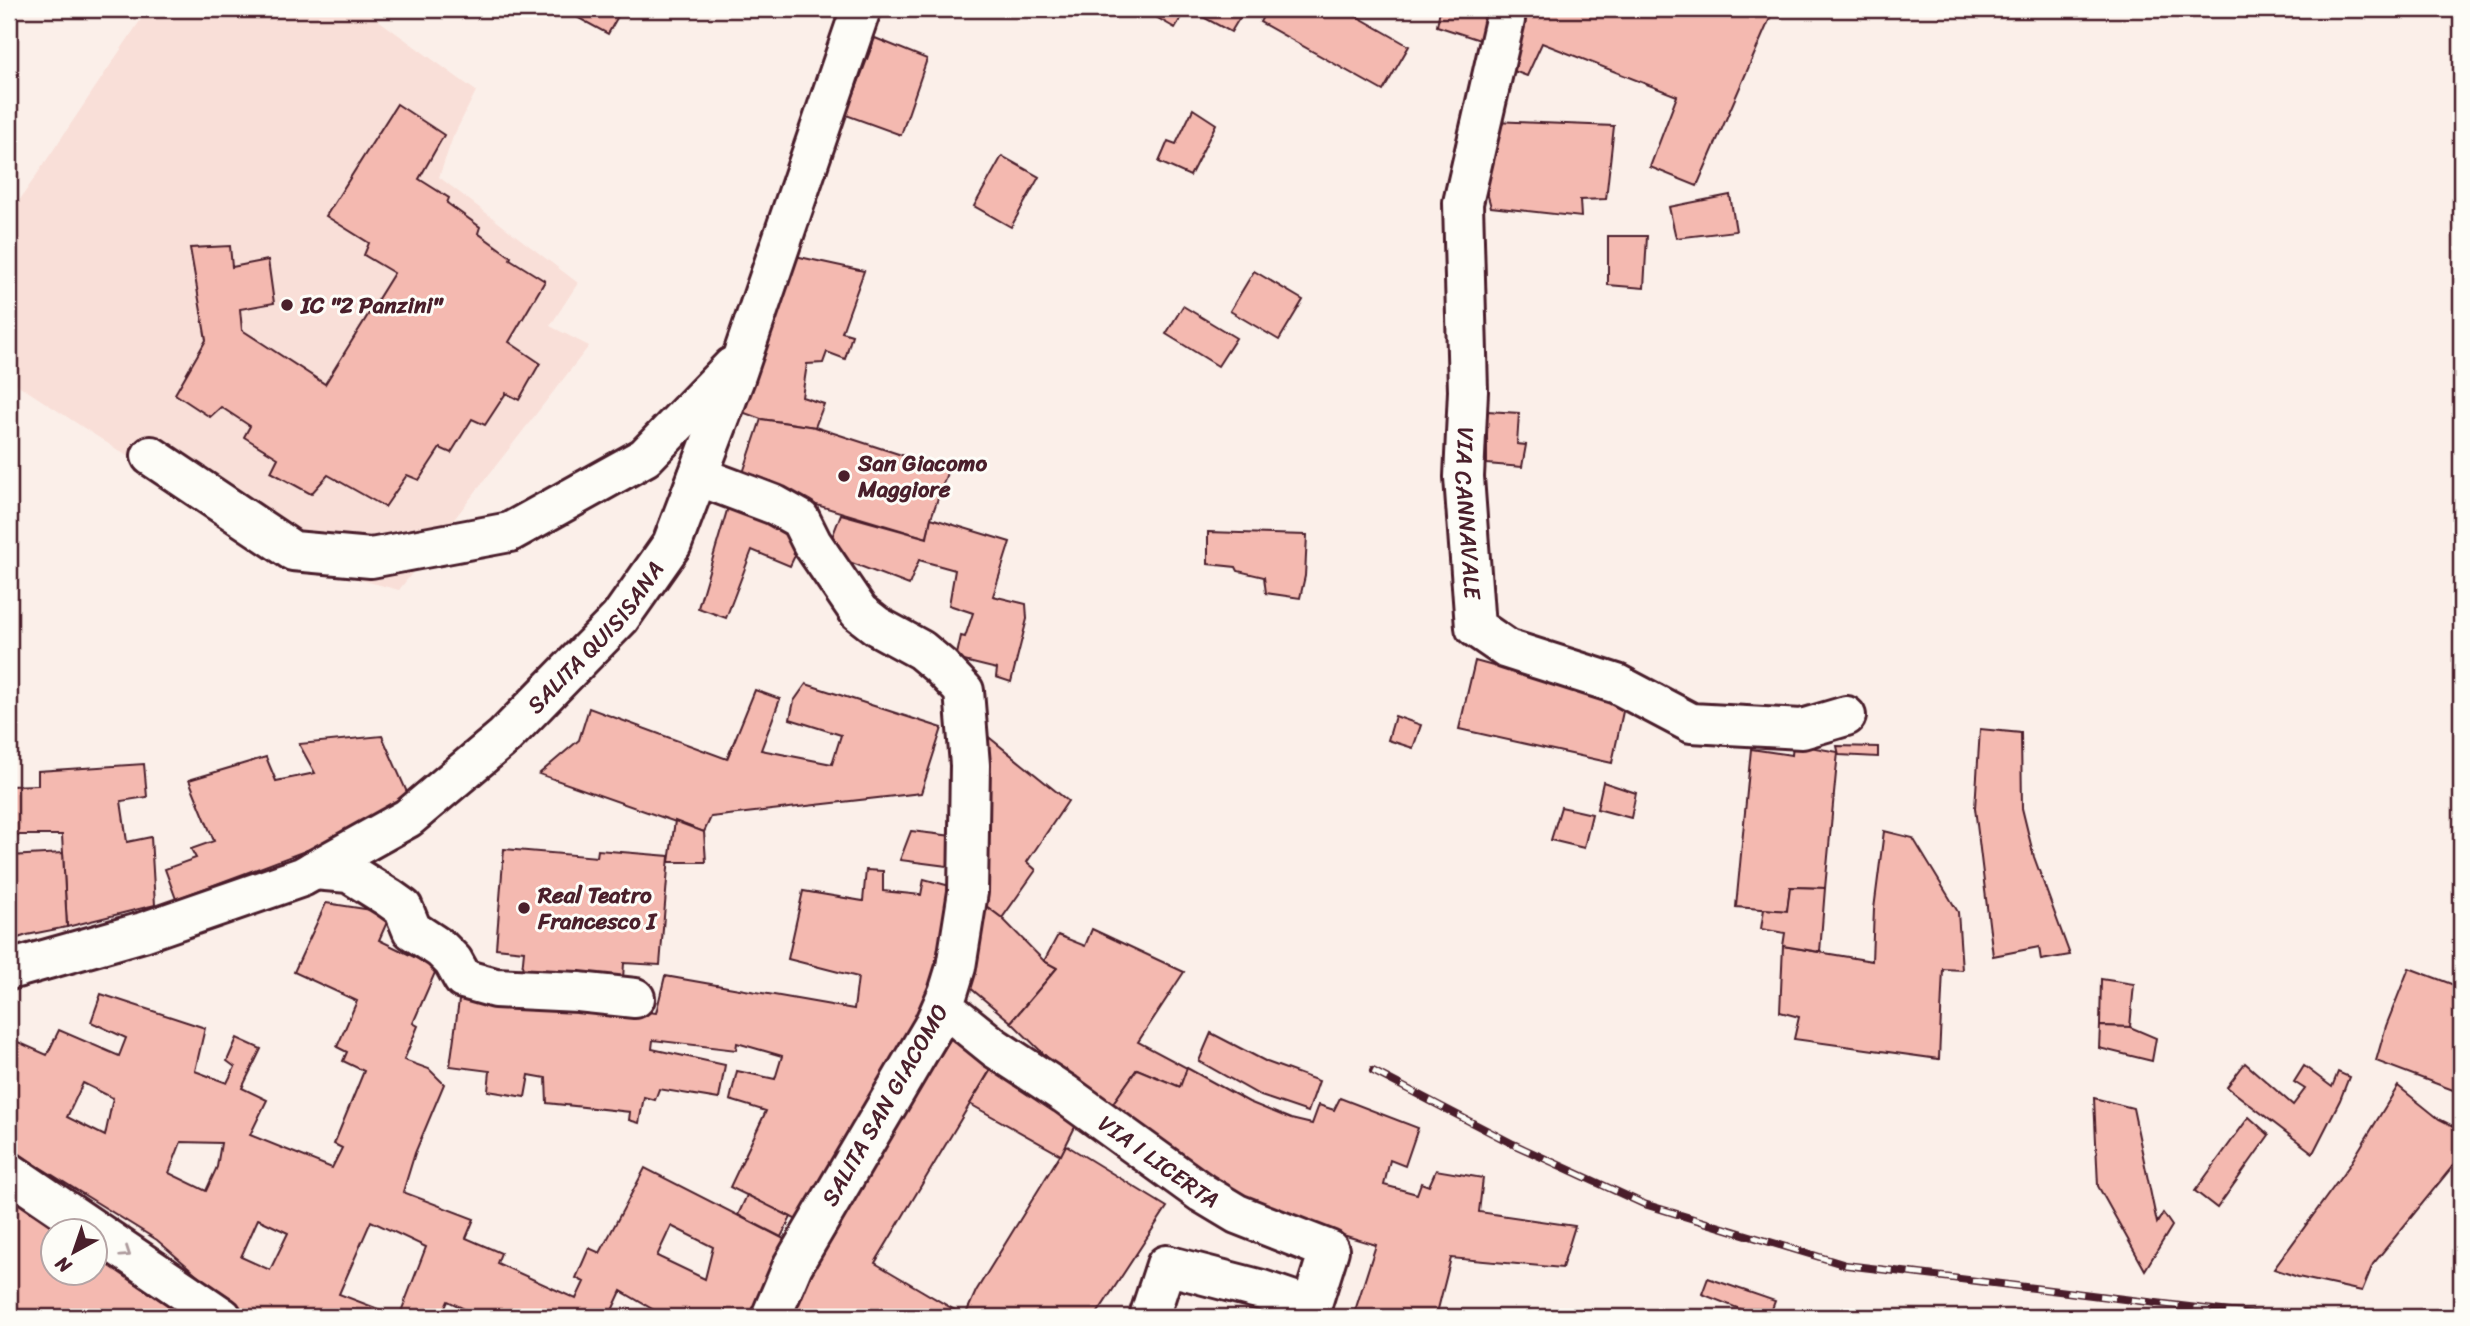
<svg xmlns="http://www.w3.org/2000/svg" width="2470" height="1326" viewBox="0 0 2470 1326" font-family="Sriracha,sans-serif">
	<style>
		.built { fill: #f9dfd8 }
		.building { fill: #f4b9b0; stroke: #4a1f2b; stroke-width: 2; fill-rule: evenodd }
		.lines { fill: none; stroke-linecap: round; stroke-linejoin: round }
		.minor-casing { stroke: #4a1f2b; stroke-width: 44 }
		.minor { stroke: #fdfcf7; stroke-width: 38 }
		.rail-casing { stroke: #4a1f2b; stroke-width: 8 }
		.rail { stroke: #fdfcf7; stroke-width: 5; stroke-dasharray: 16; stroke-linecap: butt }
		.oneway { stroke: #ac999b }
		.poi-dot { fill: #4a1f2b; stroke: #fdfcf7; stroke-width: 2.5 }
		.labels { text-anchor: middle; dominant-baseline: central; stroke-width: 6; stroke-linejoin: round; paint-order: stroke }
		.poi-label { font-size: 23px; font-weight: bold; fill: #4a1f2b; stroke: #fdfcf7; text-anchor: start }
		.street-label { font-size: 23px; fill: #4a1f2b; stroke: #fdfcf7 }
	</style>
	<rect width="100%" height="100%" fill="#fbefe9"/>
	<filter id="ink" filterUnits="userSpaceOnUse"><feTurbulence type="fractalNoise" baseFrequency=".0143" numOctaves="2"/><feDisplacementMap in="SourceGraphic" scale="14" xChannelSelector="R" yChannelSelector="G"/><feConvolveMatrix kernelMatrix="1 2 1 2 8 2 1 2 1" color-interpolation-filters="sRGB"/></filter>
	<g filter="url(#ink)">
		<!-- built -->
		<path class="built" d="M148,9H363L476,91L453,137L439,177L578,283L550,326L589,346L399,590L288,561L9,379V216Z"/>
		<!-- building -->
		<g class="building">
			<path d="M562,9H622L608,34Z"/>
			<path d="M1142,9H1186L1175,28Z"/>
			<path d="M1188,9H1237L1243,12L1231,32Z"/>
			<path d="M1267,9H1344L1409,46L1383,91L1260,22Z"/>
			<path d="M1440,9H1495L1492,44L1437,26Z"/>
			<path d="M1516,9H1774L1697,186L1650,167L1677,96L1542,43L1527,76L1506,68Z"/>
			<path d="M875,38L927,59L901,135L846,115Z"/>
			<path d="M397,104L444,135L419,179L449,198L447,203L480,227L478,233L511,257L510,259L545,281L509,342L540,363L519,400L506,393L485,425L472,419L451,453L440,448L419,480L407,475L385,507L328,475L311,494L271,472L278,458L244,437L250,426L221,407L210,417L175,394L206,340L190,248L230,246L232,267L268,260L274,303L240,309L242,330L325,384L394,273L364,255L369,243L326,216Z"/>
			<path d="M1193,109L1216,124L1190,176L1159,162L1168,141L1176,144Z"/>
			<path d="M1494,121L1614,126L1606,199L1580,200L1581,217L1491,207L1486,189Z"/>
			<path d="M1002,156L1039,177L1011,227L974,206Z"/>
			<path d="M1730,195L1736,231L1676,238L1669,207Z"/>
			<path d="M1608,236H1647L1644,288L1608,285Z"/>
			<path d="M795,256L864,271L842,332L852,335L845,359L827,352L823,363L807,364L802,397L824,404L815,427L761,419L742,412Z"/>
			<path d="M1254,271L1303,300L1279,340L1230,311Z"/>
			<path d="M1183,306L1236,338L1218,366L1166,334Z"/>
			<path d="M1487,411L1519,413L1517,444L1526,445L1522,467L1487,464Z"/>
			<path d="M761,419L815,427L948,470L931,518L927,538L740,482Z"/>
			<path d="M731,497L802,541L790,566L752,550L726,618L698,608Z"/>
			<path d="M841,514L927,538L931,518L1010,542L993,596L1026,604L1027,619L1011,682L996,677L997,669L956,659L961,636L965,637L973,613L949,605L955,570L919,560L909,585L826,553Z"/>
			<path d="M1208,532L1307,535L1305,576L1300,598L1266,593L1264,577L1238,571L1236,567L1208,564Z"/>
			<path d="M1475,661L1625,702L1612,763L1459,729Z"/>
			<path d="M806,684L942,728L921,793L711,817L704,832L539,774L579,740L589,708L727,759L755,690L780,699L761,750L832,764L841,735L790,719L794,701Z"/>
			<path d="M1395,716L1421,725L1413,748L1388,740Z"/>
			<path d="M1980,729L2021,733L2022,808L2034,857L2070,955L2041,960L2039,947L1993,956L1975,808Z"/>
			<path d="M980,730L1068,801L1027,862L1036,870L1002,918L974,897Z"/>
			<path d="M382,736L410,799L340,838L176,899L165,869L196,858L191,849L214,841L189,780L266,757L276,781L315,773L299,744Z"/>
			<path d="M1793,744L1838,752L1825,888L1790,887L1787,911L1736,907L1751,749L1792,755Z"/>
			<path d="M1837,746L1878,747V757L1839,755Z"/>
			<path d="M144,764L147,797L121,801L127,842L151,837L155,905L67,927L62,835H9V786L38,785V771Z"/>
			<path d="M1603,782L1636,793L1631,818L1597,809Z"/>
			<path d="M1561,807L1592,814L1584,848L1551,840Z"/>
			<path d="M675,821L704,832L706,862H669Z"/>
			<path d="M911,831L952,836L955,867L900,860Z"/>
			<path d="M1884,831L1913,838L1958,912L1962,970L1943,969L1939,1059L1794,1039L1799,1017L1780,1012L1783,946L1872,961L1874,909Z"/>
			<path d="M504,849L597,857L598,850L669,856L660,965L624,963L623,979L522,971L524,951L496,948Z"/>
			<path d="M63,853L67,927L27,935L9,941V856Z"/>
			<path d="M866,870L883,871V891L921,895L924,879L961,889L942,990L803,1223L730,1187L766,1111L730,1100L737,1071L775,1079L782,1056L737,1043L736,1050L653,1040L652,1049L725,1065L719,1099L659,1089L655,1100L644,1097L639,1123L629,1120L630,1112L547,1103L546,1078L529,1075L525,1097L488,1091L490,1071L450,1066L460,993L656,1013L665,976L854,1009L858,977L788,959L803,891L863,901Z"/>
			<path d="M1790,887L1825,888L1820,952L1783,946L1785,933L1761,929L1764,909L1787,911Z"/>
			<path d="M974,897L1002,918L1044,961L1057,968L1011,1022L962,981Z"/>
			<path d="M326,903L391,913L379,940L437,968L413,1023L418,1026L404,1060L429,1069L444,1084L415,1153L403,1192L474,1219L466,1238L501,1253L497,1263L576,1299L584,1282L576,1278L589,1248L600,1253L645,1168L788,1241L755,1317H666L621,1291L609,1317H476L477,1315L448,1301L441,1317H399L426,1247L371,1221L339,1294L399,1317H253L224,1298L157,1240L9,1148V1038L47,1055L59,1030L119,1056L126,1038L91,1022L101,994L205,1028L195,1071L227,1083L235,1067L227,1061L237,1038L261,1049L242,1088L267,1100L250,1135L332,1168L342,1148L334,1144L364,1071L343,1061L347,1052L337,1047L357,1001L294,972ZM83,1083L113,1098L105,1136L67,1117ZM181,1142L221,1143L217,1167L206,1191L169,1173ZM258,1219L288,1233L270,1270L241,1257ZM671,1226L713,1247L705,1279L657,1256Z"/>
			<path d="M1092,929L1184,972L1138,1042L1187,1068L1180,1087L1137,1069L1111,1106L1058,1068L1011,1022L1057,968L1044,961L1058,935L1085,946Z"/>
			<path d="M2409,968L2454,985L2461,971V1093L2376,1061L2386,1026Z"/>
			<path d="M2101,979L2134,984L2130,1027L2100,1026Z"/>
			<path d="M2100,1026L2130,1027L2156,1038L2152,1061L2099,1048Z"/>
			<path d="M1211,1033L1267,1062L1319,1081L1308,1112L1261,1096L1199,1061Z"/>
			<path d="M953,1035L992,1067L875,1263L965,1316L976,1291L1066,1145L1167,1207L1095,1317H787L816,1256Z"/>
			<path d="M995,1063L1082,1113L1061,1155L970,1104Z"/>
			<path d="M2245,1063L2293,1105L2305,1089L2294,1082L2304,1066L2332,1087L2338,1072L2349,1077L2340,1100L2313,1153L2227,1087Z"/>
			<path d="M1187,1068L1249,1102L1291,1119L1312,1124L1319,1105L1334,1110L1340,1098L1418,1128L1405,1166L1390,1160L1384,1185L1417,1194L1421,1183L1429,1186L1436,1170L1483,1178L1479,1212L1575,1226L1562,1268L1451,1258L1436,1317H1353L1376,1245L1250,1207L1111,1106L1137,1069L1180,1087Z"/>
			<path d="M2398,1086L2439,1119L2461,1130V1156L2373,1264L2362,1291L2298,1277L2274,1269L2349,1166Z"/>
			<path d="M2094,1098L2133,1108L2157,1223L2163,1213L2172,1226L2145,1270L2098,1186Z"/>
			<path d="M2249,1117L2269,1135L2217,1208L2195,1191Z"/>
			<path d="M9,1186L74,1232H52V1274H94V1246L198,1317H9Z"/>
			<path d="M747,1195L791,1217L781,1237L738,1215Z"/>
			<path d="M1708,1278L1775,1301L1769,1317H1737L1740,1309L1702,1294Z"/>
		</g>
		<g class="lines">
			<defs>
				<g id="minor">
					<path id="s1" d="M1505,9V20L1463,203L1468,391L1464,477L1475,627L1507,649L1617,684L1691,723L1802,729L1846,716"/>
					<path d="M151,456L293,551L371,558L510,532L645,457L732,367"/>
					<path d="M698,476L775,505L800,519L812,543L859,612L877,626L921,650L940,666L964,691L970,765L968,892L956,967L948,993L933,1027L793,1265L771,1317"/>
					<path d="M314,870L349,873L389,898L403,908L412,930L441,949L453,961L463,979L495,988L578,992L635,998"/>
					<path id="s2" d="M9,970L143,932L302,877L408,818L504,737L620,618L672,544L735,378L861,9"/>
					<path id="s3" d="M943,1006L995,1048L1065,1094L1202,1193L1237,1214L1329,1250L1308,1317"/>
					<path d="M9,1172L222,1317"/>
					<path d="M1149,1317L1166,1265L1262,1290L1312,1307"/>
				</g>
			</defs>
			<!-- minor casing -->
			<use href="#minor" class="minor-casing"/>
			<!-- minor -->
			<use href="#minor" class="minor"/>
			<defs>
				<path id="rail" d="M1373,1071L1513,1144L1644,1204L1846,1265L2230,1312L2288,1317"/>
			</defs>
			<!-- rail casing -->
			<use href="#rail" class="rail-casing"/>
			<!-- rail -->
			<use href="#rail" class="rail"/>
		</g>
		<!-- one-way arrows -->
		<defs><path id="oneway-chevron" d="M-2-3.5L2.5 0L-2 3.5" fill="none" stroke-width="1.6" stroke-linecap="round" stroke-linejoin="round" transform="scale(1.75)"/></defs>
		<use class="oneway" href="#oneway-chevron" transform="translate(126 1253) rotate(34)"/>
	</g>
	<!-- markers -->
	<g class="poi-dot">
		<circle cx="287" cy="305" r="7"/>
		<circle cx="844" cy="476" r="7"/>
		<circle cx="524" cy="908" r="7"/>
	</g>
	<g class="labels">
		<!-- poi labels -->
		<g class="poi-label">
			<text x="301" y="305">IC "2 Panzini"</text>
			<text x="858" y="463">San Giacomo<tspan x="858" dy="26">Maggiore</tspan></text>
			<text x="538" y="895">Real Teatro<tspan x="538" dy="26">Francesco I</tspan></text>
		</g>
		<!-- street labels -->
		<g class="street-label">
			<text stroke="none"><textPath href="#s1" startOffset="509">VIA CANNAVALE</textPath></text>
			<text stroke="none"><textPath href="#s2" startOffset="690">SALITA QUISISANA</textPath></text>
			<text transform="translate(885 1105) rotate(-60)">SALITA SAN GIACOMO</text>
			<text stroke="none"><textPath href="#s3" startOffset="266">VIA I LICERTA</textPath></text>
		</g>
	</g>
	<!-- margin -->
	<rect width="2470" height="1326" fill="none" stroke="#fdfcf7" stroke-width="35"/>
	<rect x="18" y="18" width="2435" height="1291" fill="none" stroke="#4a1f2b" stroke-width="2.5" filter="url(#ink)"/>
	<!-- north arrow -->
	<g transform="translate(74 1252) rotate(220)"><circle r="33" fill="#fdfcf7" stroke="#b5a4a5" stroke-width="2"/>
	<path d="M0-5L12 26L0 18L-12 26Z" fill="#4a1f2b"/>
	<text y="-10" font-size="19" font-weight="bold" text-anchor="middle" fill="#4a1f2b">N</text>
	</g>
</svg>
